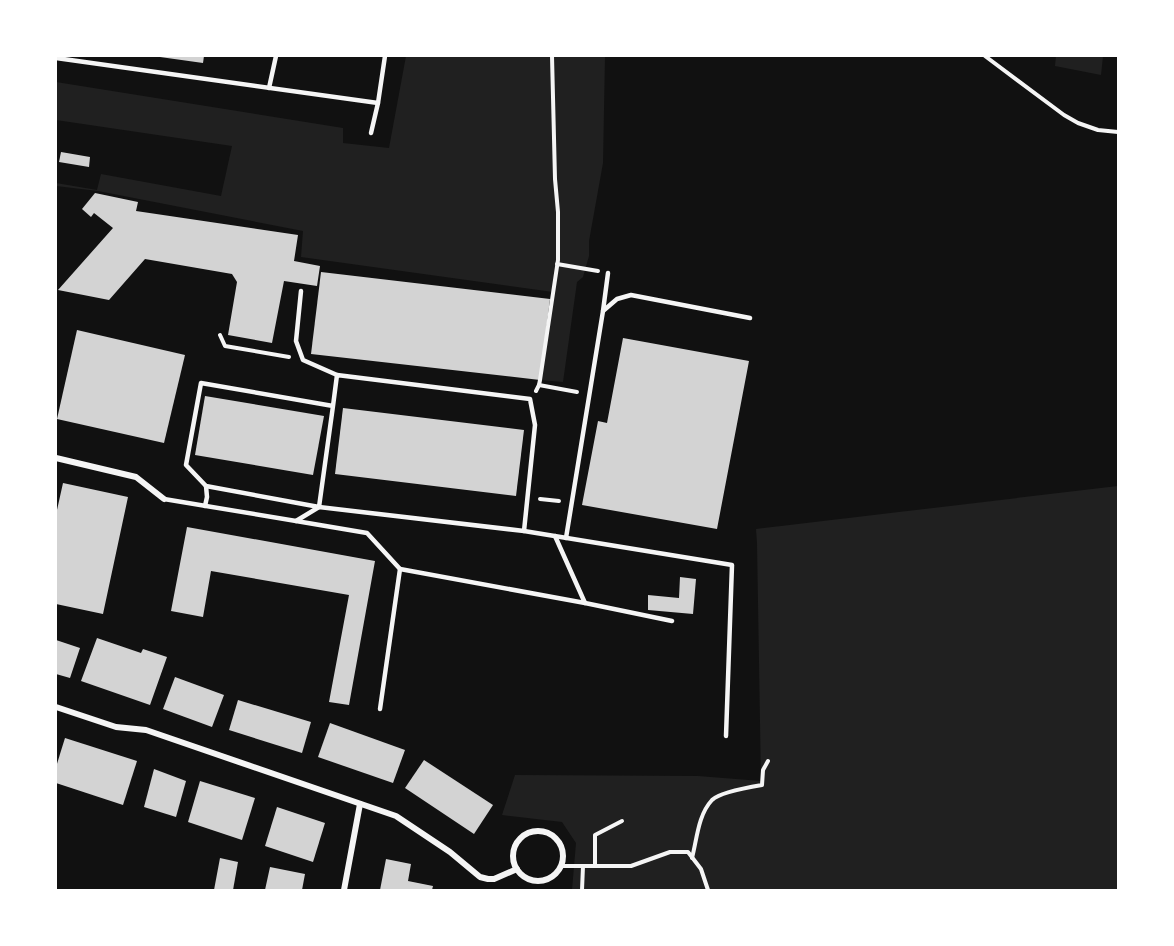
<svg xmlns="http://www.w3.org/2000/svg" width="1174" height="946" viewBox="0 0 1174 946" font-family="Bitter,serif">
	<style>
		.green { fill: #202020 }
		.building { fill: #d3d3d3 }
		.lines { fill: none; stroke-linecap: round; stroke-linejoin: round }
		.path { stroke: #f5f5f5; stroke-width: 4 }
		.service { stroke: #f5f5f5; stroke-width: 4.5 }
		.minor { stroke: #f5f5f5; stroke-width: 6 }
	</style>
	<rect width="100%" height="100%" fill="#111"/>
	<!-- green -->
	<g class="green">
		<path d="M406,56H605L603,163L589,241V256L583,277L577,282L563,382L540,380L553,292L301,257L303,231L98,191L56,186V183L97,190L101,174L221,196L232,146L56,120V82L343,128V143L389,148Z"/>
		<path d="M1056,56H1103L1101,75L1055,66Z"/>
		<path d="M1118,486V890H572L576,843L562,822L502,815L515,775L698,776L761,781L757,543L756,529Z"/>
	</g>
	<!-- building -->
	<g class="building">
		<path d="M161,56H204L203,63L160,57Z"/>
		<path d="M61,152L90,157L89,167L59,162Z"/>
		<path d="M95,193L138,202L136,211L298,235L294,261L320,266L317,286L284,281L272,343L228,335L237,282L232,274L145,259L109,300L58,290L113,228L94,213L91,217L82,209Z"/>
		<path d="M321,272L550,299L540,380L311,354Z"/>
		<path d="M77,330L185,355L164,443L57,419Z"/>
		<path d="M623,338L749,361L717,529L582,505L598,421L607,423Z"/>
		<path d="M205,396L324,416L313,475L195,455Z"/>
		<path d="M343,408L524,430L516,496L335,474Z"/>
		<path d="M63,483L128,497L103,614L56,604V510H57Z"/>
		<path d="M187,527L375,561L349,705L329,702L349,595L211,571L203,617L171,611Z"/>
		<path d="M680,577L696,579L693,614L648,610V595L679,598Z"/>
		<path d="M97,638L141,653L143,649L167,657L150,705L81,681Z"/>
		<path d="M56,640L80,648L70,678L56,674Z"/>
		<path d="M175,677L224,695L212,727L163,709Z"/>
		<path d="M238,700L311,722L302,753L229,730Z"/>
		<path d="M330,723L405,750L393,783L318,757Z"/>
		<path d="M65,738L137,761L123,805L56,783V767Z"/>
		<path d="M424,760L493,805L474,834L405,788Z"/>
		<path d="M154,769L186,781L176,817L144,807Z"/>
		<path d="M200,781L255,798L242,840L188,822Z"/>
		<path d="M277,807L325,823L313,862L265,846Z"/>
		<path d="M220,858L238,862L233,890H214Z"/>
		<path d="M386,859L411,864L408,881L433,886L432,890H380Z"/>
		<path d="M270,867L305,874L302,890H265Z"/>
	</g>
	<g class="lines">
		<!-- path -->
		<g class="path">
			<path d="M985,56L1064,115L1078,123L1098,130L1118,132"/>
			<path d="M557,264L598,271"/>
			<path d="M220,335L225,346L289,357"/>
			<path d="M539,385L577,392"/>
			<path d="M536,391L539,385L540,380L558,260V212L555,179L552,56"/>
			<path d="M540,499L559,501"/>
			<path d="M692,858C697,839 698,815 712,800C720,792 750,787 762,785L763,770L768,761"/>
			<path d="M561,866H583"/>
			<path d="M595,866V835L622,821"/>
			<path d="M582,890L583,866H631L670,852H688L701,869L708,890"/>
		</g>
		<!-- service -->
		<g class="service">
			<path d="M56,58L378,103L385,56"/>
			<path d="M269,88L276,56"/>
			<path d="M371,133L378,103"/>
			<path d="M301,291L296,341L303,360L337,375"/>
			<path d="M603,311L608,273"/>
			<path d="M333,406L319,507L206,486L186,465L201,383L333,406L337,375L530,399L535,425L524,531"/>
			<path d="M164,499L296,521L319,507L524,531L732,565L726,736"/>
			<path d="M205,506L207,497L206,486"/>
			<path d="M296,521L367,533L400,569L380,709"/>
			<path d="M555,536L585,603"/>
			<path d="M566,538L603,311L617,299L631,295L750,318"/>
			<path d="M400,569L585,603L672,621"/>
		</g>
		<!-- minor -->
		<g class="minor">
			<path d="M56,458L136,477L164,499"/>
			<path d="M56,707L116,727L146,730L396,816L450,852L480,877L488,879H494L517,869"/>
			<circle cx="538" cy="856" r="25"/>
			<path d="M344,890L360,804"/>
		</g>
	</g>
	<!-- border -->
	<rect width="1174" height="946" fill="none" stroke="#ffffff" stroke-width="114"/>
</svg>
